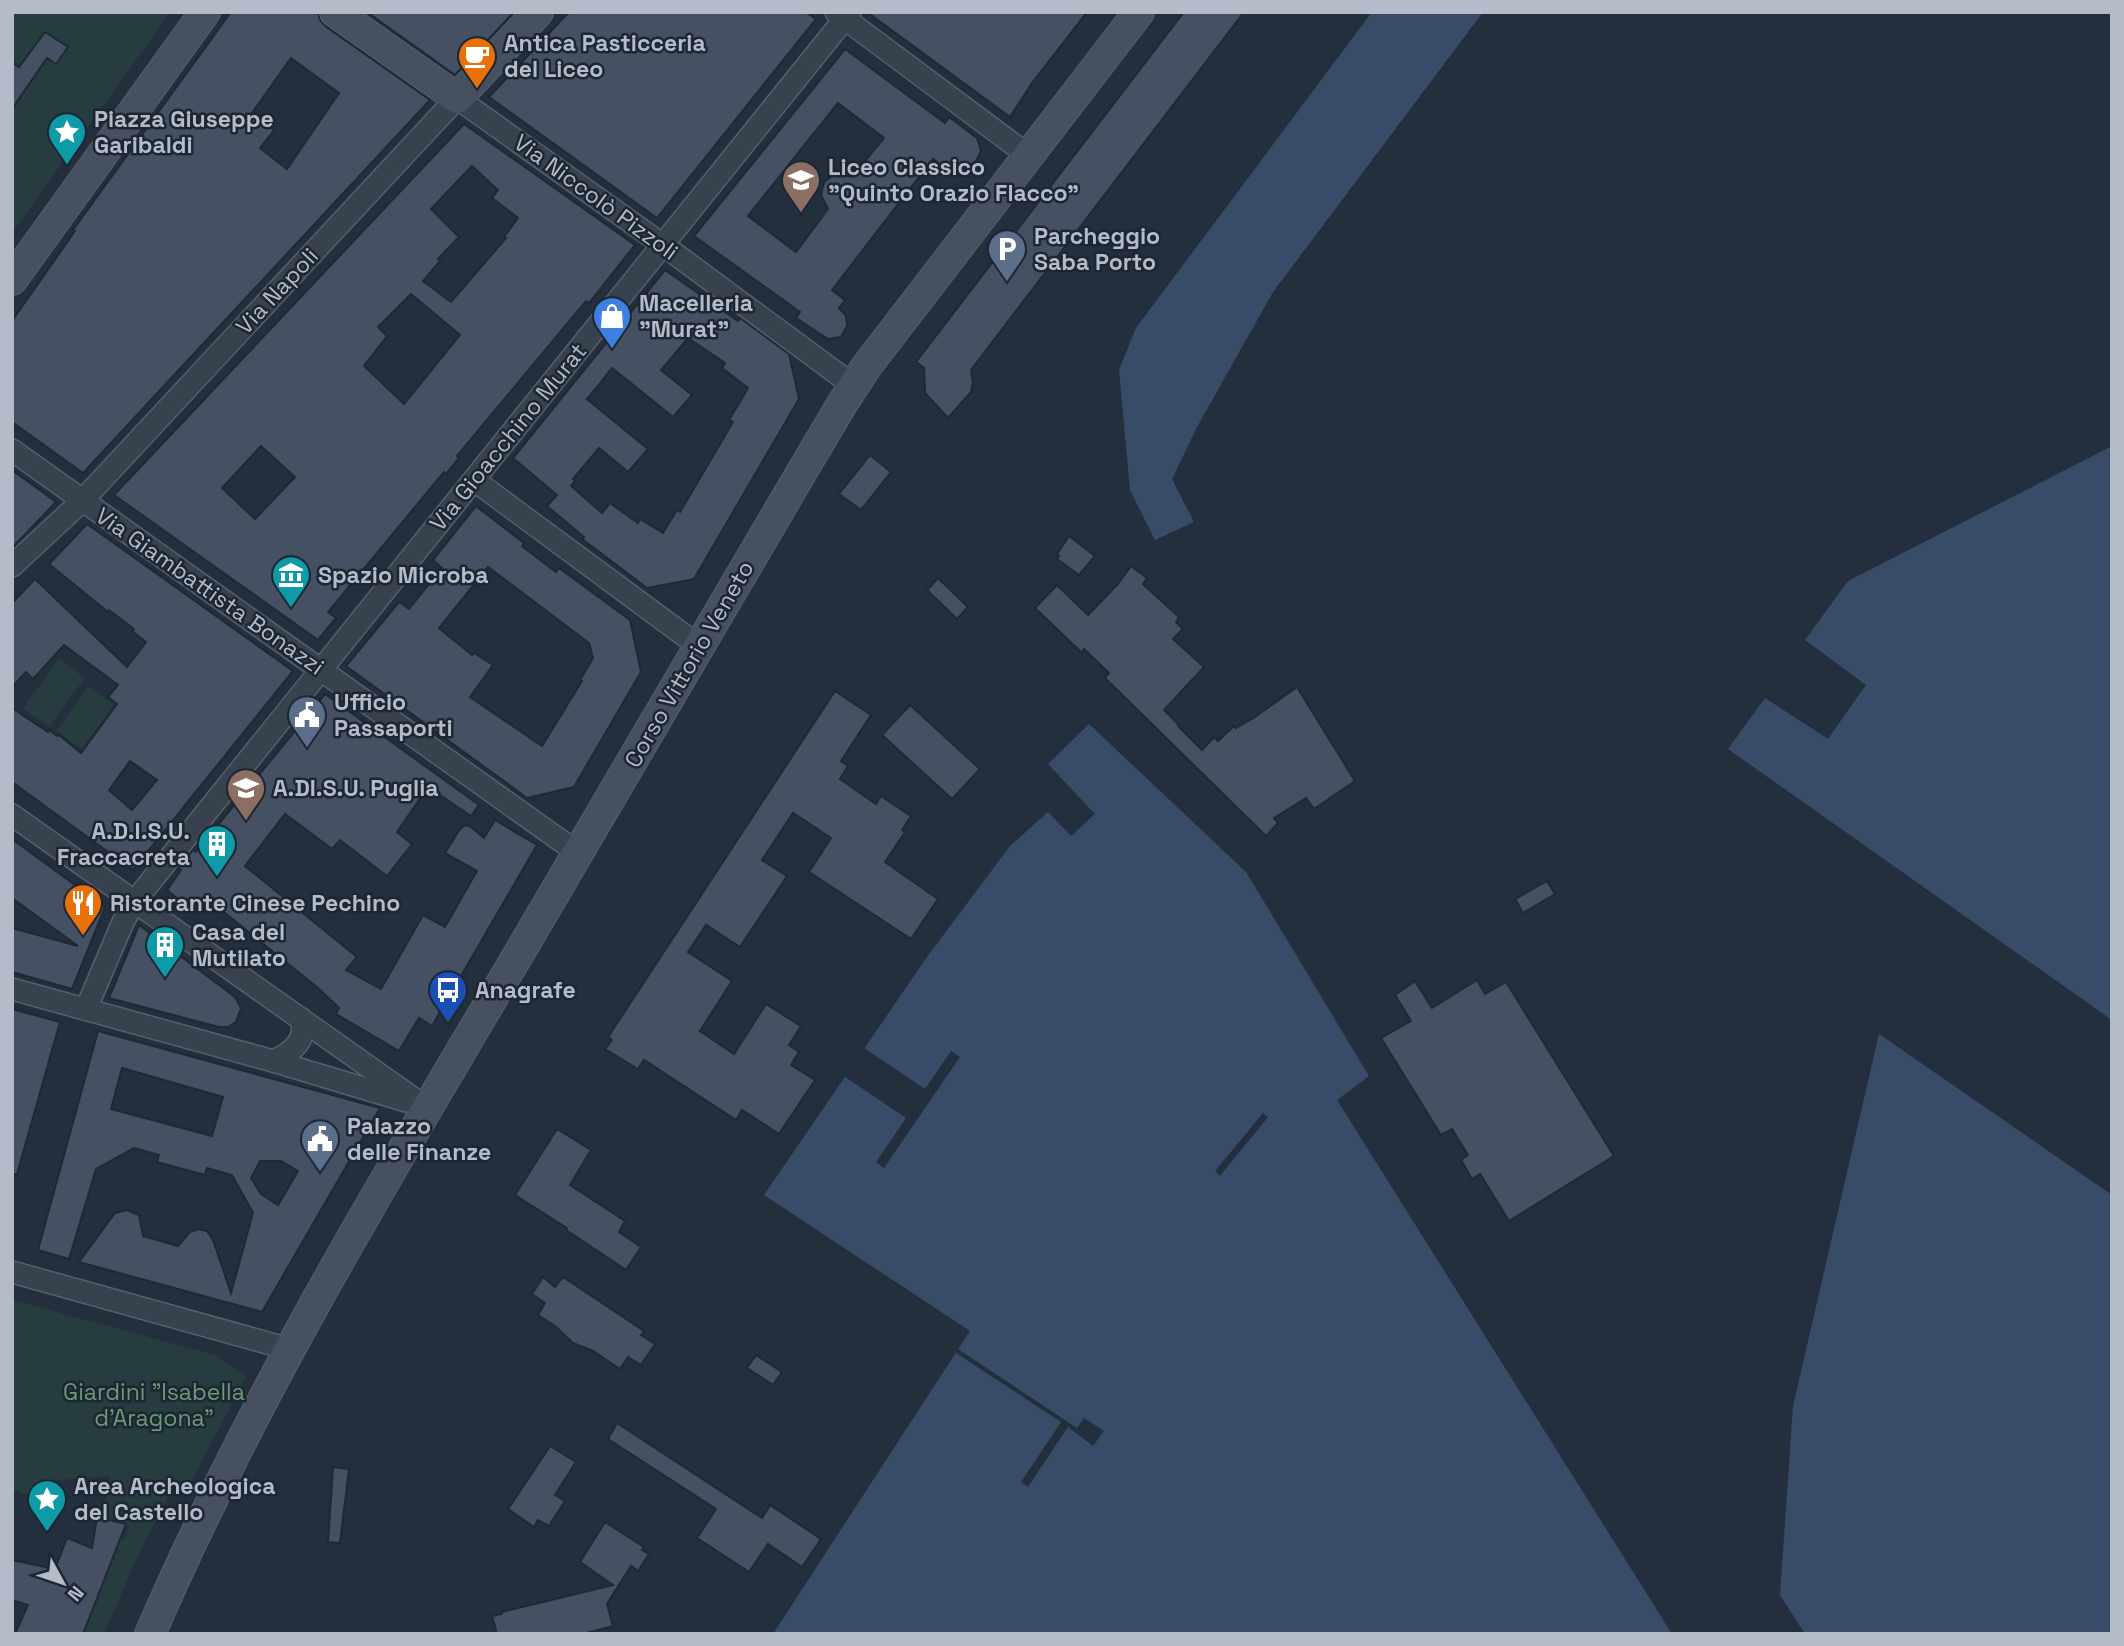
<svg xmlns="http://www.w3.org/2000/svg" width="2124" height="1646" viewBox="0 0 2124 1646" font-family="'Space Grotesk',sans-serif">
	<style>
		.green { fill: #263c3f }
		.water { fill: #394c67 }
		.pier { fill: #242f3e }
		.building { fill: #455162; stroke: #1f2835; stroke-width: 2; fill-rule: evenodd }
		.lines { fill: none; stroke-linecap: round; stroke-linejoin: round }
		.street-casing { stroke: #565f6c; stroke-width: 24 }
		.secondary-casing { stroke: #565f6c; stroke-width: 32 }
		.street { stroke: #38414e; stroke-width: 21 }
		.secondary { stroke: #465061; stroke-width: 30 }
		.labels { text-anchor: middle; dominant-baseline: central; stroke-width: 5; stroke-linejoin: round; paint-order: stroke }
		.poi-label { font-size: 23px; font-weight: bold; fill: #b4bcc9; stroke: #1d2633; text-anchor: start }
		.street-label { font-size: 23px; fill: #b4bcc9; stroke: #1d2633 }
		.park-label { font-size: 23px; fill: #6b9a76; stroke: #1d2633 }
	</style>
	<rect width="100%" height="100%" fill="#242f3e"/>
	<!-- green -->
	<g class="green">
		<path d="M12,12H170L12,233Z"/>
		<path d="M59,659L85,678L49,727L23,708Z"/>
		<path d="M89,686L114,705L82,749L56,731Z"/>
		<path d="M12,1300L215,1355L246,1376L187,1490L175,1484L140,1551L104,1634H83L120,1539L124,1540L129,1526L102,1518L110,1476L48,1481L41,1500L12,1490Z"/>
	</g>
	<!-- water -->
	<g class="water">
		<path d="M1372,12H1483L1273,292L1197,427L1172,479L1194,522L1155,540L1130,490L1119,370L1136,328Z"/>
		<path d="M2112,446V1020L1728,749L1765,698L1828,739L1866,685L1805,640L1848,581Z"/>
		<path d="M1089,724L1246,872L1369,1076L1337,1100L1672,1634H773L970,1331L764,1195L927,957L1010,846L1048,812L1071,836L1095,814L1048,764Z"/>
		<path d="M1879,1034L2112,1195V1634H1805L1780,1595L1793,1406Z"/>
	</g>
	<!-- pier -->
	<g class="pier">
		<path d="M864,1048L925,1089L951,1051L960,1057L884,1168L876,1162L906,1118L845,1077Z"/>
		<path d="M1263,1113L1268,1117L1220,1176L1215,1171Z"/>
		<path d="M958,1349L1077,1428L1084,1418L1104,1431L1093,1446L1068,1427L1028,1487L1021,1482L1061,1422L956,1353Z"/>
	</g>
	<!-- building -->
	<g class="building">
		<path d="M231,12H318L320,20L325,26L430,100L83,473L12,422V321L75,231L73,230ZM291,58L339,93L287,169L260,148L274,130L252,113Z"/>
		<path d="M367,12H514L455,75Z"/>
		<path d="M569,12H806L816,19L657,218L489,97Z"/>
		<path d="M867,12H1087L1032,83L1010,117Z"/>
		<path d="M1184,12H1244L971,370L973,382L971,392L948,418L925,393L924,368L916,362Z"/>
		<path d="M45,32L68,47L56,64L47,58L12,109V62L19,67Z"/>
		<path d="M845,49L945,123L949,117L977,138L981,151L976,161L972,164L961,165L952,161L946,169L933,159L832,290L845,300L839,308L846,316L847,326L841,337L828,339L796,318L800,312L694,236ZM838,103L884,138L852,177L835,174L824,182L821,195L828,209L796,252L748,216Z"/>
		<path d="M464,124L635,245L589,303L586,301L457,456L459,458L446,474L444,472L328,612L336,618L318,640L114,495ZM472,166L498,190L492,198L518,218L504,237L506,238L451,302L423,281L440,261L438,259L459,237L431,209ZM411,294L460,335L404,404L364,366L387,336L378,327ZM261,446L295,477L255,519L222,488Z"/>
		<path d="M665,270L738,321L740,318L789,354L799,399L694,579L647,588L582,539L584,537L547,506L557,495L513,458ZM688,338L725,363L722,368L748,388L729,420L733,422L680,512L677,510L663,533L640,519L638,523L610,503L602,513L571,486L575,481L573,479L599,448L628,472L648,449L587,399L597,387L612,368L673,417L692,395L661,370Z"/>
		<path d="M870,455L891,472L861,510L839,494Z"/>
		<path d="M12,470L56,502L12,548Z"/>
		<path d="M476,506L524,543L522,546L556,572L559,568L630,620L641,672L574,787L527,798L346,666L399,602L409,609L442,568L433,560ZM488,567L589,643L593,658L580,680L582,681L542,746L470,697L493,665L474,653L472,655L439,628Z"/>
		<path d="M87,524L293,671L133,870L12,782V708L48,732L49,730L57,736L59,735L81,753L117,704L108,697L118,685L64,645L33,679L26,672L12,687V603L35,579L127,667L146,642L132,631L134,629L109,610L108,612L49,564ZM130,761L157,780L132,810L109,790Z"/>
		<path d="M1069,536L1095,556L1079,575L1057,559L1059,556L1057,554Z"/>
		<path d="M1131,566L1147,578L1143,584L1179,617L1176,622L1183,629L1173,639L1204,667L1164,710L1179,725L1178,726L1202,750L1214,737L1218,741L1234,726L1236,728L1255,717L1297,687L1355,781L1314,809L1306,798L1274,818L1278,823L1266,836L1105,678L1109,673L1084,649L1082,653L1035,608L1057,585L1088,615L1117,585Z"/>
		<path d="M938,578L968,607L957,619L927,590Z"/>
		<path d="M835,691L871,715L841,761L848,766L840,779L876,804L881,796L911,816L902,830L905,832L885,862L938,899L911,939L809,872L831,838L793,813L762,860L787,876L740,947L706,925L688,952L732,981L700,1031L734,1054L766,1004L801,1026L789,1045L799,1052L791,1065L815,1080L779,1134L742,1110L736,1120L644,1060L638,1069L605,1049L612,1040L608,1037Z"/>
		<path d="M325,694L479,805L471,816L428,787L397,832L412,844L387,876L340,840L332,849L285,814L245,866L357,957L346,970L381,989L423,915L445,927L477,871L445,853L460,829L465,825L471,827L484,838L495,820L537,845L432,1026L419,1018L399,1051L336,1014L339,1008L318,988L205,897L198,907L191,903L188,907L167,890L181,870L178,868L181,864L193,850L196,852Z"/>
		<path d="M910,705L980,769L952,799L882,735Z"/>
		<path d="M12,839L105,907L72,989L12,972V928L78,946L12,898Z"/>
		<path d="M1547,881L1555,894L1523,913L1515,899Z"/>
		<path d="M139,925L235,997L241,1008L236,1022L228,1027H219L109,998Z"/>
		<path d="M1477,980L1485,994L1506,982L1614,1156L1509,1221L1480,1174L1472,1179L1461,1160L1468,1155L1452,1129L1441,1135L1381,1038L1411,1021L1395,995L1415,981L1432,1008Z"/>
		<path d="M12,1009L60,1022L17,1174H12Z"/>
		<path d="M98,1031L380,1108L262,1312L79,1262L115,1213L127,1210L139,1215L143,1236L178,1246L190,1232L198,1229L207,1231L213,1240L231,1293L253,1213L232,1175L207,1168L205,1175L157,1162L159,1155L134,1148L96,1169L69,1259L38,1250ZM122,1068L223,1097L212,1136L111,1109ZM260,1161H281L298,1171L278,1205L261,1194L251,1178Z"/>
		<path d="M557,1129L591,1150L570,1185L625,1221L619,1232L641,1247L626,1270L566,1230L567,1228L515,1195Z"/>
		<path d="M543,1277L555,1287L563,1277L644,1331L641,1335L655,1344L641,1365L628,1357L620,1369L593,1351L573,1343L555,1326L538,1315L545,1303L532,1294Z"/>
		<path d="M756,1355L782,1372L773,1385L747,1368Z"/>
		<path d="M617,1423L762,1518L770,1505L821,1539L802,1567L768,1544L749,1572L697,1538L716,1509L608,1439Z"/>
		<path d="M550,1446L576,1462L555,1495L565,1501L549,1526L538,1520L534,1527L508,1509Z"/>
		<path d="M333,1467L349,1469L340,1543L328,1542Z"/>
		<path d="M97,1517L126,1524L83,1634H15L28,1605L12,1600V1560L55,1569L67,1538L92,1548Z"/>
		<path d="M605,1522L644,1547L642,1550L649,1554L638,1571L631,1566L607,1604L613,1626L583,1634H497L492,1616L502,1614V1612L613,1585L580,1562Z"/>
	</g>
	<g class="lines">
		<defs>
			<g id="street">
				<path d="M836,12L1029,156"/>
				<path d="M12,450L578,853"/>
				<path d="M474,480L700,647"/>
				<path d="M12,566L82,501L457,98L663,245L854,386"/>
				<path d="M12,815L427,1108"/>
				<path d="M12,989L273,1061L406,1101"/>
				<path d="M86,1009L123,922L135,901L850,12"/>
				<path d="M273,1061C290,1054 310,1039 300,1018"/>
				<path d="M12,1272L289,1349"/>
			</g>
			<g id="secondary">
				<path d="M335,12L457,98L538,12"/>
				<path d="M12,280L205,12"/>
				<path d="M150,1634C251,1401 382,1184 511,967C622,779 731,591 842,404L866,367L1139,12"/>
			</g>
		</defs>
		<!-- street casing -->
		<use href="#street" class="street-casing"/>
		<!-- secondary casing -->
		<use href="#secondary" class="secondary-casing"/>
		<!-- street -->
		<use href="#street" class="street"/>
		<!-- secondary -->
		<use href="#secondary" class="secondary"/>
	</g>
	<!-- icons -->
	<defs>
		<symbol id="cafe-pin" viewBox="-11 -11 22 30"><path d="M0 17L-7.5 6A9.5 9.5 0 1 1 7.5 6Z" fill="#e8710a" stroke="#1d2633"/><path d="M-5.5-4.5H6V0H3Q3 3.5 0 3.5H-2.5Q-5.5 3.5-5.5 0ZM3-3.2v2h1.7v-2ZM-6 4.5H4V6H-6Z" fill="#fff"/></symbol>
		<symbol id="sight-pin" viewBox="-11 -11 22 30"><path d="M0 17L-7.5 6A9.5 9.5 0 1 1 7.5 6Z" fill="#0f9aa8" stroke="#1d2633"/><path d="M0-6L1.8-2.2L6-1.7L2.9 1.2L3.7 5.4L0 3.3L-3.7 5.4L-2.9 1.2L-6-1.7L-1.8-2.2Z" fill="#fff"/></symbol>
		<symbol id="school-pin" viewBox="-11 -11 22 30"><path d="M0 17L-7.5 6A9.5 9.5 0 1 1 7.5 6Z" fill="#8d6e63" stroke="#1d2633"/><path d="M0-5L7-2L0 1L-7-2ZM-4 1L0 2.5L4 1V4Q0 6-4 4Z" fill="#fff"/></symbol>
		<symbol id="parking-pin" viewBox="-11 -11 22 30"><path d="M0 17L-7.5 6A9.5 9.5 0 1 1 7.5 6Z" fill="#5c6f8a" stroke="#1d2633"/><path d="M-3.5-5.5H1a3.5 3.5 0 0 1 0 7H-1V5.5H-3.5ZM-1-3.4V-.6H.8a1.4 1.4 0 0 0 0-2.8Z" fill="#fff"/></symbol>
		<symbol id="shop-pin" viewBox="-11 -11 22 30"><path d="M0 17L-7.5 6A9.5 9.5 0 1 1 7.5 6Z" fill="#3f7fe0" stroke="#1d2633"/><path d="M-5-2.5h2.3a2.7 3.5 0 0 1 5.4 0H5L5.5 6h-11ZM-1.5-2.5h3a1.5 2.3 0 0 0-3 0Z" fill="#fff"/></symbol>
		<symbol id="museum-pin" viewBox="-11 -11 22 30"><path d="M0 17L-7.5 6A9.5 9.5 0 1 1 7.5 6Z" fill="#0f9aa8" stroke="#1d2633"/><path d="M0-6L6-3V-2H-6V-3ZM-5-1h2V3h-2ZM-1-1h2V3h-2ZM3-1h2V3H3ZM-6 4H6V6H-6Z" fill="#fff"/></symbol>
		<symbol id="civic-pin" viewBox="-11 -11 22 30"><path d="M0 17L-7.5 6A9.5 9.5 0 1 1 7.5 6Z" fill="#5c6f8a" stroke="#1d2633"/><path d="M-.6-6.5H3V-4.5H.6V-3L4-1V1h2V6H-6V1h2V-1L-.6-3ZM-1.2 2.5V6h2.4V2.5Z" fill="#fff"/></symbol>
		<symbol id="university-pin" viewBox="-11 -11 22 30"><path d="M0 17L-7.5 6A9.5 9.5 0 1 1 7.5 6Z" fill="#8d6e63" stroke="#1d2633"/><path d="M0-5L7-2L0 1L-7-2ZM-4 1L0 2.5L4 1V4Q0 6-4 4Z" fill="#fff"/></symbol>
		<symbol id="building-pin" viewBox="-11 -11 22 30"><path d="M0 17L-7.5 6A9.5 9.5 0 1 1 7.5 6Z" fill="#0f9aa8" stroke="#1d2633"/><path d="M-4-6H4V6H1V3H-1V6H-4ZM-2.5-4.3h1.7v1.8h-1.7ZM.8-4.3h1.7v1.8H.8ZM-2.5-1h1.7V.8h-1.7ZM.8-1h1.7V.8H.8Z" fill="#fff"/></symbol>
		<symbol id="restaurant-pin" viewBox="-11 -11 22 30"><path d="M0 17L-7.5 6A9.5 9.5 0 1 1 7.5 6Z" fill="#e8710a" stroke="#1d2633"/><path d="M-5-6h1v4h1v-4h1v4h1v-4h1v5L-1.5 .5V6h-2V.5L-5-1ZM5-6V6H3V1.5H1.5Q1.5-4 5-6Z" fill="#fff"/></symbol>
		<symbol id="bus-pin" viewBox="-11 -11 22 30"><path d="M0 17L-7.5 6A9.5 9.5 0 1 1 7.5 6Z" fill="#1a4fb4" stroke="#1d2633"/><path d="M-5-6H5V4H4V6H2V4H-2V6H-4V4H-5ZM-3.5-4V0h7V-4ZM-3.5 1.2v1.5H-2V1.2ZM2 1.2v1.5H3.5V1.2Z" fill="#fff"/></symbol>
	</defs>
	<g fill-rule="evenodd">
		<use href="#cafe-pin" x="455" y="34" width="44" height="60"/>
		<use href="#sight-pin" x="45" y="110" width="44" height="60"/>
		<use href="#school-pin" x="779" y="158" width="44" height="60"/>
		<use href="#parking-pin" x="985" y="227" width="44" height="60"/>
		<use href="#shop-pin" x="590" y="294" width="44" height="60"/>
		<use href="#museum-pin" x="269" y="553" width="44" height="60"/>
		<use href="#civic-pin" x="285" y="693" width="44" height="60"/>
		<use href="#university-pin" x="224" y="766" width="44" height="60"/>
		<use href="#building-pin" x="195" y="822" width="44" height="60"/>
		<use href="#restaurant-pin" x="61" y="881" width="44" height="60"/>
		<use href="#building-pin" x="143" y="923" width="44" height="60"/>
		<use href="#bus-pin" x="426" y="968" width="44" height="60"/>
		<use href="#civic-pin" x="298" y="1117" width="44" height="60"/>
		<use href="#sight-pin" x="25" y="1477" width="44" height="60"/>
	</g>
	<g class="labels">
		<!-- poi labels -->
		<g class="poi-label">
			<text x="504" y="43">Antica Pasticceria<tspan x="504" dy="26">del Liceo</tspan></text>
			<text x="94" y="119">Piazza Giuseppe<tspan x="94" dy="26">Garibaldi</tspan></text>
			<text x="828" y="167">Liceo Classico<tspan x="828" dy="26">"Quinto Orazio Flacco"</tspan></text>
			<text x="1034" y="236">Parcheggio<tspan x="1034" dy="26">Saba Porto</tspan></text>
			<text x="639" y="303">Macelleria<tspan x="639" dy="26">"Murat"</tspan></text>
			<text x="318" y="575">Spazio Microba</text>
			<text x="334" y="702">Ufficio<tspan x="334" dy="26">Passaporti</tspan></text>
			<text x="273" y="788">A.DI.S.U. Puglia</text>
			<text x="190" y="831" text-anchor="end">A.D.I.S.U.<tspan x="190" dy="26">Fraccacreta</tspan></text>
			<text x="110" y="903">Ristorante Cinese Pechino</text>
			<text x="192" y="932">Casa del<tspan x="192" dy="26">Mutilato</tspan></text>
			<text x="475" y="990">Anagrafe</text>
			<text x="347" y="1126">Palazzo<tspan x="347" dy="26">delle Finanze</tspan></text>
			<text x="74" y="1486">Area Archeologica<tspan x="74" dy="26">del Castello</tspan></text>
		</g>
		<!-- street labels -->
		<g class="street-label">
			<text transform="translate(596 197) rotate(36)">Via Niccolò Pizzoli</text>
			<text transform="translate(277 291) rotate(-47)">Via Napoli</text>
			<text transform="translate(508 437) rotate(-51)">Via Gioacchino Murat</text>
			<text transform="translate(210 591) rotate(35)">Via Giambattista Bonazzi</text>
			<text transform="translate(689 664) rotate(-60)">Corso Vittorio Veneto</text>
		</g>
		<!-- park labels -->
		<g class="park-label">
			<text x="154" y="1392">Giardini "Isabella<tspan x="154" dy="26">d'Aragona"</tspan></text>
		</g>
	</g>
	<!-- border -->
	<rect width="2124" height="1646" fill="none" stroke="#b4bcc9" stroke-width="28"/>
	<!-- north arrow -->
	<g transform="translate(63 1583) rotate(130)" stroke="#1d2633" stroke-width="5" paint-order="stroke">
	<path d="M0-5L12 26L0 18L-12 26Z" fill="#b4bcc9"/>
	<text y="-10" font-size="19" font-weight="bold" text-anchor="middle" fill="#b4bcc9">N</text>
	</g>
</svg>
